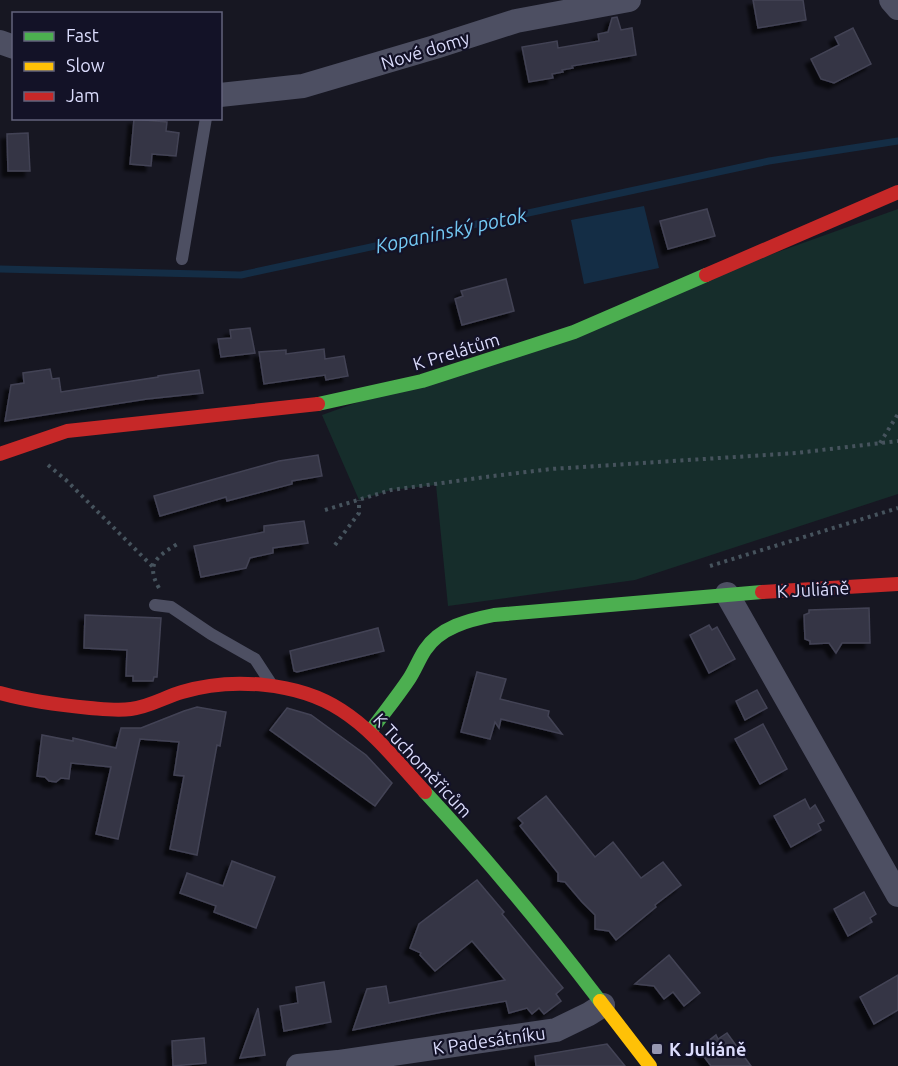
<svg xmlns="http://www.w3.org/2000/svg" width="898" height="1066" viewBox="0 0 898 1066" font-family="Ubuntu,sans-serif">
	<style>
		.green { fill: #162d2b }
		.water { fill: #142d45 }
		.lines { fill: none; stroke-linecap: round; stroke-linejoin: round }
		.stream { stroke: #142d45; stroke-width: 7 }
		.building { fill: #353644; stroke: #434355; stroke-width: 1.5; filter: url(#shadow) }
		.path { stroke: #46535d; stroke-width: 4; stroke-dasharray: 3 4.5; stroke-linecap: butt }
		.lane { stroke: #4d4f62; stroke-width: 12 }
		.street { stroke: #4d4f62; stroke-width: 24 }
		.fast { stroke: #4caf50; stroke-width: 14 }
		.slow { stroke: #ffc107; stroke-width: 14 }
		.jam { stroke: #c62828; stroke-width: 14 }
		.poi-dot { fill: #9697b0; stroke: #131227; stroke-width: 2 }
		.labels { text-anchor: middle; dominant-baseline: central; stroke-width: 4.5; stroke-linejoin: round; paint-order: stroke }
		.street-label { font-size: 18px; fill: #dbdcfc; stroke: #131227 }
		.poi-label { font-size: 18px; font-weight: bold; fill: #dbdcfc; stroke: #131227; text-anchor: start }
		.water-label { font-size: 20px; font-style: italic; fill: #73c8f2; stroke: #131227 }
	</style>
	<defs>
		<filter id="shadow"><feDropShadow dx="-5.5" dy="5.5" stdDeviation="1.5" flood-color="#0009"/></filter>
	</defs>
	<rect width="100%" height="100%" fill="#171722"/>
	<!-- green -->
	<path class="green" d="M898,209V494L635,580L448,606L436,485L391,490L359,500L322,415Z"/>
	<!-- water -->
	<path class="water" d="M644,206L659,268L584,284L571,220Z"/>
	<g class="lines">
		<!-- stream -->
		<path class="stream" d="M0,269L241,275L769,161L898,141"/>
	</g>
	<!-- building -->
	<g class="building">
		<path d="M753,0H803L806,20L758,28Z"/>
		<path d="M617,17L621,30L632,28L636,55L572,66L573,68L562,70L563,72L552,74L553,78L529,82L522,47L557,41L558,48L599,41L598,34L608,32L612,18Z"/>
		<path d="M853,28L871,64L834,83L821,79L811,59L839,45L835,37Z"/>
		<path d="M134,119L167,122L166,131L179,133L176,156L152,154L151,166L130,164Z"/>
		<path d="M28,133L30,171H8L7,134Z"/>
		<path d="M707,209L715,236L668,249L660,221Z"/>
		<path d="M506,279L514,311L462,325L455,299L463,296L461,291Z"/>
		<path d="M250,328L255,353L221,357L218,339L231,338L230,330Z"/>
		<path d="M324,349L325,359L344,356L348,376L326,380L325,375L264,384L259,352L286,350V354Z"/>
		<path d="M50,369L52,379L59,378L61,392L158,377V376L199,370L203,393L147,399L5,421L11,385L24,383L23,373Z"/>
		<path d="M318,455L322,476L292,481V484L227,501L226,497L160,516L154,496L279,461Z"/>
		<path d="M304,521L308,543L273,548V553L250,558L246,568L201,577L194,546L264,532V526Z"/>
		<path d="M869,608L870,643H842L836,653L829,643L810,644V641L805,639L804,615L809,613V610Z"/>
		<path d="M85,615L161,618L157,677H154L153,681H133V676H126L127,650L84,648Z"/>
		<path d="M709,625L712,630L717,627L735,659L709,673L690,635Z"/>
		<path d="M378,628L384,651L297,672L294,671L290,651Z"/>
		<path d="M477,672L506,679L500,699L549,711L548,716L562,734L501,719L499,728L495,722L490,739L461,732Z"/>
		<path d="M757,690L767,708L745,720L736,701Z"/>
		<path d="M197,707L226,712L220,746L217,745L197,855L170,849L184,776L174,775L179,742L140,739L118,839L96,834L111,767L71,763L69,779L61,778L56,782L49,781L45,777L37,776L42,735L73,741V738L116,748L121,728H141L184,711Z"/>
		<path d="M287,708L311,715L366,755L392,783L375,806L270,730Z"/>
		<path d="M763,724L787,769L760,784L735,739Z"/>
		<path d="M546,796L595,857L613,842L641,878L663,862L681,885L655,905L656,907L616,940L609,931L595,929V915L582,902L565,882L558,881V873L520,826L523,823L518,818Z"/>
		<path d="M805,799L810,809L815,805L824,821L818,824L821,830L791,847L774,816Z"/>
		<path d="M232,861L275,877L256,928L214,912L216,906L180,893L187,873L223,886Z"/>
		<path d="M477,880L504,912L502,914L563,988L556,994L561,1001L544,1014L539,1008L532,1014L527,1008L509,1013L506,1001L442,1012L353,1030L367,989L386,986L389,1003L505,980L472,941L435,971L420,955L421,953L410,948L419,924Z"/>
		<path d="M864,892L876,914L870,918L872,922L848,936L834,909Z"/>
		<path d="M669,955L700,993L684,1006L673,992L664,999L654,986L635,984Z"/>
		<path d="M898,975V1010L874,1024L860,997Z"/>
		<path d="M324,982L331,1022L284,1031L280,1006L298,1003L296,987Z"/>
		<path d="M258,1008L265,1055L240,1058Z"/>
		<path d="M727,1033L751,1066H711L698,1049L716,1035L718,1039Z"/>
		<path d="M204,1038L206,1063L173,1066L172,1041Z"/>
		<path d="M607,1044L625,1066H536L535,1056Z"/>
	</g>
	<g class="lines">
		<!-- path -->
		<g class="path">
			<path d="M880,443L898,414"/>
			<path d="M48,465L66,480L153,567"/>
			<path d="M325,510L391,490L493,476L551,469L796,453L898,441"/>
			<path d="M335,545L359,513V500"/>
			<path d="M710,566L898,508"/>
			<path d="M159,588C144,562 160,555 179,543"/>
		</g>
		<!-- lane -->
		<g class="lane">
			<path d="M182,259L206,118"/>
			<path d="M155,605L171,607L211,634L255,659L270,682"/>
		</g>
		<!-- street -->
		<g class="street">
			<path d="M891,0L898,8"/>
			<path d="M0,42L14,47"/>
			<path d="M220,95L303,86L435,47L516,21L629,0"/>
			<path d="M727,594L898,895"/>
			<path d="M298,1066L338,1062L556,1030L589,1014L603,1005"/>
		</g>
		<!-- fast -->
		<g class="fast">
			<path d="M318,404L422,381L574,332L706,275"/>
			<path d="M370,732C383,714 397,697 409,679C415,670 419,659 425,650C440,627 469,620 494,615L762,592"/>
			<path d="M425,792C487,859 545,929 600,1001"/>
		</g>
		<!-- slow -->
		<path class="slow" d="M600,1001L650,1066"/>
		<!-- jam -->
		<g class="jam">
			<path d="M706,275L898,192"/>
			<path d="M0,454L67,431L318,404"/>
			<path d="M762,592L898,584"/>
			<path d="M0,693C29,701 59,705 90,708C103,709 117,711 131,709C149,707 165,697 182,692C231,677 298,682 341,710C374,731 399,764 425,792"/>
		</g>
	</g>
	<!-- markers -->
	<rect class="poi-dot" x="651" y="1043" width="12" height="12" rx="3"/>
	<g class="labels">
		<!-- street labels -->
		<g class="street-label">
			<text transform="translate(425 50) rotate(-17)">Nové domy</text>
			<text transform="translate(456 351) rotate(-17)">K Prelátům</text>
			<text transform="translate(813 589) rotate(-3)">K Juliáně</text>
			<text transform="translate(423 765) rotate(47)">K Tuchoměřicům</text>
			<text transform="translate(489 1040) rotate(-8)">K Padesátníku</text>
		</g>
		<!-- poi labels -->
		<g class="poi-label">
			<text x="669" y="1049">K Juliáně</text>
		</g>
		<!-- water labels -->
		<g class="water-label">
			<text transform="translate(451 230) rotate(-12)">Kopaninský potok</text>
		</g>
	</g>
	<!-- legend -->
	<rect x="12" y="12" width="210" height="108" fill="#131227" stroke="#63637c" stroke-width="1.5"/>
	<rect x="24" y="32" width="30" height="9" fill="#4caf50" stroke="#63637c" stroke-width="1.5"/>
	<text x="66" y="42" font-size="18" fill="#dbdcfc">Fast</text>
	<rect x="24" y="62" width="30" height="9" fill="#ffc107" stroke="#63637c" stroke-width="1.5"/>
	<text x="66" y="72" font-size="18" fill="#dbdcfc">Slow</text>
	<rect x="24" y="92" width="30" height="9" fill="#c62828" stroke="#63637c" stroke-width="1.5"/>
	<text x="66" y="102" font-size="18" fill="#dbdcfc">Jam</text>
</svg>
